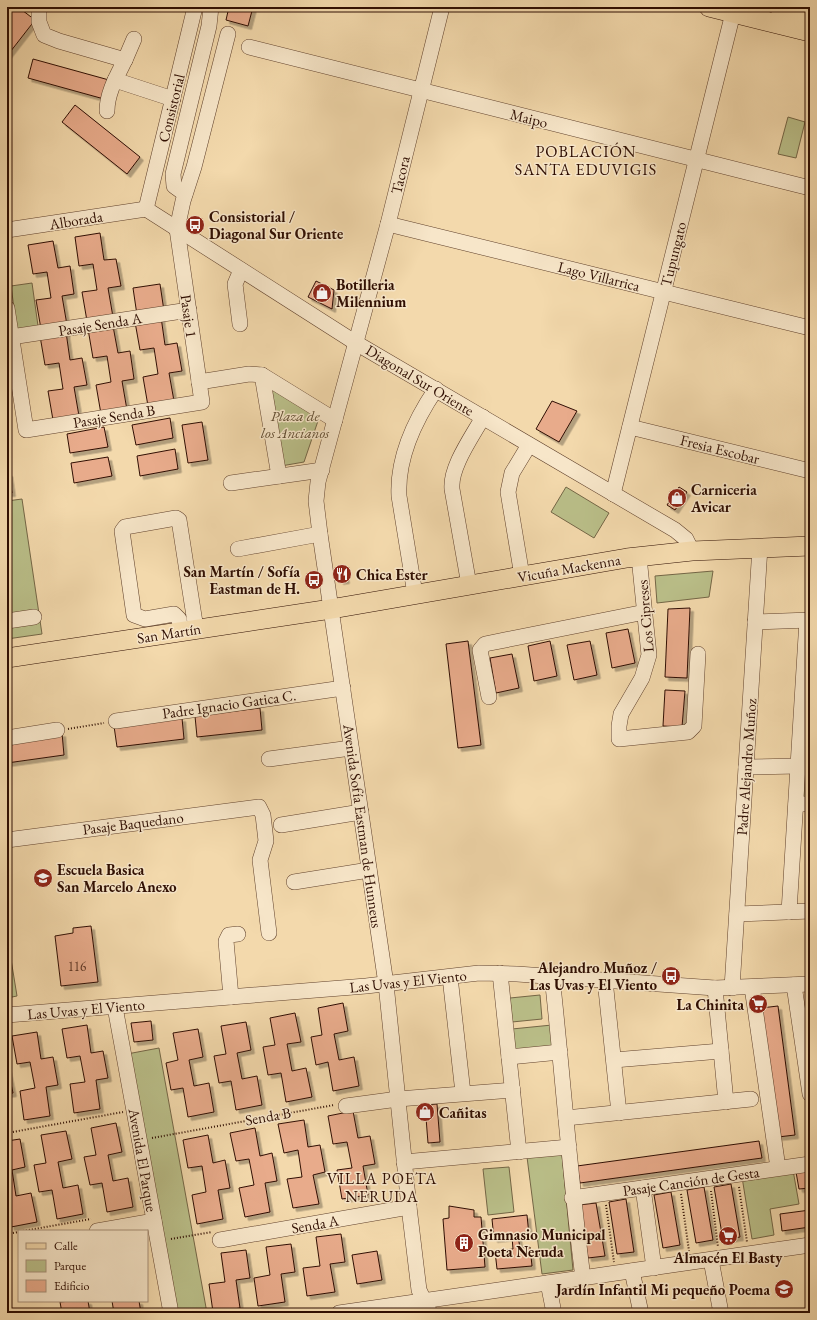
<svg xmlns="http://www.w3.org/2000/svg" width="817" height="1320" viewBox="0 0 817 1320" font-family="'EB Garamond',serif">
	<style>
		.green { fill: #babf89; stroke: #746646 }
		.building { fill: #e8ab8b; stroke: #2f0e02; filter: url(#shadow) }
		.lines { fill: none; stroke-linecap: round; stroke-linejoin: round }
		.minor-casing { stroke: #60412c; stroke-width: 16 }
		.major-casing { stroke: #2f0e02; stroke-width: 20 }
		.path { stroke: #2f0e02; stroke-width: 2; stroke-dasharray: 1 2; stroke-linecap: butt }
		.minor { stroke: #f7e6c9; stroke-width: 15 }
		.major { stroke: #f3d9ac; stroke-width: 19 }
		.labels { text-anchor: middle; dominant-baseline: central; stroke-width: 3; stroke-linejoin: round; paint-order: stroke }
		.number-label { font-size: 13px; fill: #5d3524 }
		.street-label { font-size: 15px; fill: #2f0e02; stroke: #f7e6c9 }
		.poi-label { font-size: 15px; font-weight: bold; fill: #2f0e02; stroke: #f7e6c9; text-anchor: start }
		.park-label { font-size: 15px; font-style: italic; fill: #604c31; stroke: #f7e6c9 }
		.neighbourhood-label { font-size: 16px; letter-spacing: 1px; fill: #2f0e02; stroke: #f7e6c9 }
	</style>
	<defs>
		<filter id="shadow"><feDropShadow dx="3.5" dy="3.5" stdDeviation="0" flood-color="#0004"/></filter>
	</defs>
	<rect width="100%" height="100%" fill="#f3d9ac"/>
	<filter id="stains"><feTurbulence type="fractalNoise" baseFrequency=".005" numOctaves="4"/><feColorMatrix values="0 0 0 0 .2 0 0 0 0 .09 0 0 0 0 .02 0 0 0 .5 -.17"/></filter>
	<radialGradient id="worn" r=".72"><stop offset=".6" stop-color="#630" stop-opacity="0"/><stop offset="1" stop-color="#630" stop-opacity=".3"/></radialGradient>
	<!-- green -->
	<g class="green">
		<path d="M788,117L805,122L796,158L778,154Z"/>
		<path d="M32,283L39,333L18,337L11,286Z"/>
		<path d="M266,382L320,415L304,462L281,466Z"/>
		<path d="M566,487L609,513L594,538L551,512Z"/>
		<path d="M22,499L42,634L7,639V501Z"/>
		<path d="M713,571L709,597L657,603L655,576Z"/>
		<path d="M802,733H810V800L800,801Z"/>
		<path d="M9,947L17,996L7,998V948Z"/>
		<path d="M540,995L542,1019L512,1022L510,998Z"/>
		<path d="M552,1025L554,1050L515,1054L512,1029Z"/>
		<path d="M159,1048L207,1313H175L127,1054Z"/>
		<path d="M562,1154L573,1270L542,1274L527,1157Z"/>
		<path d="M509,1167L514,1212L488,1215L483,1169Z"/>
		<path d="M793,1170L799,1204L770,1209L774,1235L752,1239L742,1177Z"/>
	</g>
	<!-- building -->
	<g class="building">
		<path d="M7,7H18L35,20L7,56Z"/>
		<path d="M229,7H253L248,26L226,20Z"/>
		<path d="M33,59L109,80L104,99L28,78Z"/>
		<path d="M75,105L140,157L127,174L62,122Z"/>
		<path d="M100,233L104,260L116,259L121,286L108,288L113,317L87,321L82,292L97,290L93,264L79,266L75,237Z"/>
		<path d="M53,241L58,268L70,266L74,294L62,296L67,325L41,329L36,300L51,298L47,272L33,274L28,245Z"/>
		<path d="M316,281L334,290L332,309L308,297Z"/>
		<path d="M160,284L164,311L137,315L133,288Z"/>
		<path d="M161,317L165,345L177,343L182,371L169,373L174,401L148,406L143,377L158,374L154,348L140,350L135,322Z"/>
		<path d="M113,326L118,353L130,351L134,379L122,381L127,410L101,414L96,385L111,382L107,356L93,358L88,329Z"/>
		<path d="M66,332L70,360L82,358L87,385L74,387L79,416L53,420L48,391L63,389L59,363L45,365L40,336Z"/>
		<path d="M552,401L577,411L559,442L536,429Z"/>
		<path d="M170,418L173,438L136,445L132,425Z"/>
		<path d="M202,422L208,460L188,463L182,425Z"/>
		<path d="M104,427L108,447L70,453L67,434Z"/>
		<path d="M175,449L178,469L140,476L137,456Z"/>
		<path d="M108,457L112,476L74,483L71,463Z"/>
		<path d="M7,473H9L12,493H7Z"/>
		<path d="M679,487L687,492L675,510L667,505Z"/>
		<path d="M344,567L346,580L340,581L338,568Z"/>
		<path d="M690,608L687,678L665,677L668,609Z"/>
		<path d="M628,629L635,663L612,668L606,633Z"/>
		<path d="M468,641L481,745L458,748L446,644Z"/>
		<path d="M550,641L557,676L534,681L528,646Z"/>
		<path d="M590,641L597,675L574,680L567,645Z"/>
		<path d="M512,654L519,688L496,693L490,658Z"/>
		<path d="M665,690L685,691L682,727L663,726Z"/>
		<path d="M260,708L262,730L197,737L195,716Z"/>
		<path d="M182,718L184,739L117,747L114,726Z"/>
		<path d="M62,733L64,755L7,763V741Z"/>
		<path d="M91,926L98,982L61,986L55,936L73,933V928Z"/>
		<path d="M343,1003L348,1031L334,1034L339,1060L354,1057L359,1086L333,1091L328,1062L316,1065L311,1037L322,1035L318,1008Z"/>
		<path d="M778,1006L795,1135L778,1137L761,1008Z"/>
		<path d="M295,1013L301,1042L287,1044L292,1071L306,1068L312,1097L286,1102L281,1073L268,1075L263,1047L275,1045L270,1018Z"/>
		<path d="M151,1021L153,1040L134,1042L131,1023Z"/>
		<path d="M246,1022L251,1050L237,1053L242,1079L257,1076L262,1105L236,1110L231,1081L219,1083L214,1056L226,1054L221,1026Z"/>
		<path d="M87,1025L91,1053L103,1051L108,1078L96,1080L100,1109L74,1113L70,1084L85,1082L80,1056L67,1058L62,1029Z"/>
		<path d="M198,1029L203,1057L189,1060L194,1086L209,1083L214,1112L188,1117L183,1088L171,1090L166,1063L178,1060L173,1033Z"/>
		<path d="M37,1032L41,1059L53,1057L58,1085L46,1087L50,1116L24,1120L20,1091L35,1088L30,1062L17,1064L12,1036Z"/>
		<path d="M7,1065L13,1093L7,1094Z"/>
		<path d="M437,1104L440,1142L428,1143L425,1105Z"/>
		<path d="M353,1111L358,1138L370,1136L375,1164L363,1166L368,1195L342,1199L337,1170L352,1168L347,1142L333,1144L328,1116Z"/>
		<path d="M304,1120L308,1147L320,1145L325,1172L313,1175L319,1204L293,1208L287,1179L302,1177L298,1150L284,1153L278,1124Z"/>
		<path d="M116,1123L122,1152L108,1155L113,1181L128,1178L133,1207L107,1212L102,1183L90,1185L84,1157L96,1155L91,1128Z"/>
		<path d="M255,1128L260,1156L272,1153L277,1181L265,1183L270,1212L245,1217L239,1188L254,1185L249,1159L236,1161L230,1133Z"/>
		<path d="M66,1131L72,1159L58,1162L63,1188L78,1185L83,1214L57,1219L52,1190L39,1192L34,1165L46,1163L41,1135Z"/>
		<path d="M208,1135L213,1163L225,1160L230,1188L218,1190L223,1219L197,1224L192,1195L206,1192L202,1166L188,1168L183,1140Z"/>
		<path d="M20,1139L25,1167L12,1170L16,1196L31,1193L37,1222L11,1227L7,1207V1141Z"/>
		<path d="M759,1141L762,1158L580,1183L577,1166Z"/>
		<path d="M810,1170V1188L799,1189L796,1172Z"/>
		<path d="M731,1184L740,1237L723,1240L714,1187Z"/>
		<path d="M704,1187L713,1240L696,1243L687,1190Z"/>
		<path d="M671,1192L680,1245L663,1248L654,1195Z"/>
		<path d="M626,1199L634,1252L617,1254L609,1202Z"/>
		<path d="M596,1203L605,1256L588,1258L579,1205Z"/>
		<path d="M449,1206L474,1210V1217H481L485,1267L447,1270L443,1219L449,1218Z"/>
		<path d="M810,1210V1227L782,1231L780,1214Z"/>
		<path d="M527,1215L529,1235L518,1236L520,1248L530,1247L532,1266L497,1269L495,1251L513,1249L512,1237L494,1239L492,1219Z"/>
		<path d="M341,1234L345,1262L330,1264L335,1292L307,1296L303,1268L320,1266L316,1237Z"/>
		<path d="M291,1244L295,1272L281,1274L285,1302L258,1306L254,1278L270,1275L266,1247Z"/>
		<path d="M246,1250L250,1278L236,1280L240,1308L213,1312L209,1284L225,1282L221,1253Z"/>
		<path d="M377,1251L382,1280L357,1284L352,1255Z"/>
		<path d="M70,1301H88L90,1313H62L60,1302Z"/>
		<path d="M112,1301H139L141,1313H114Z"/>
	</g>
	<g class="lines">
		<defs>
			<g id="minor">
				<path d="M39,7V22L44,35L59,41L125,60C117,76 107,93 107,111"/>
				<path d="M249,47L810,188"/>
				<path d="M125,60L134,39"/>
				<path d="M115,80L173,99"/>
				<path d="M185,194L174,186L173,174L209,26L211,7"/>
				<path d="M146,209L356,343L675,530L686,539L692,551"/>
				<path d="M146,209L195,7"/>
				<path d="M388,224L810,328"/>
				<path d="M7,230L146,209"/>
				<path d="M7,308L26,430L202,402L177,229L183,201L194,167L228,34"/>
				<path d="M240,324L235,284L241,270"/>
				<path d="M11,337L189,310"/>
				<path d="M262,375L279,476"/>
				<path d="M199,382L249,374L262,375L335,420"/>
				<path d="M630,427L810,471"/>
				<path d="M231,483L322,470"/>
				<path d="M613,494L733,13"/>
				<path d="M238,549L320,534"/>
				<path d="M639,557L649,655L642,678L621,714L619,726V739L688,732L694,726L698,654"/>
				<path d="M522,576L508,492L512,473L529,445"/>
				<path d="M469,585L452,489C450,467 472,437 483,417"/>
				<path d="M415,594L399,496C397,458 415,420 436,389"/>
				<path d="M7,621L34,617"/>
				<path d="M755,622L810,620"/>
				<path d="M181,632L179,619L174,614L145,619L134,615L122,531L125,527L176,518L179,520L196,629"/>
				<path d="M489,697L480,650L485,644L645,612"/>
				<path d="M116,721L343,688"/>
				<path d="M7,738L57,730"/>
				<path d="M269,759L351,748"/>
				<path d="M746,767L798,766"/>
				<path d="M796,804H810"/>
				<path d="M281,825L361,812"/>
				<path d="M7,840L259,807L263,815L266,841L260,860L269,933"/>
				<path d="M294,882L369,870"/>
				<path d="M789,912L807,620"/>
				<path d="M737,914L810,911"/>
				<path d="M500,973L519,1152"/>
				<path d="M552,976C563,1077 570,1178 583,1278"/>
				<path d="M450,977L463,1093"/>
				<path d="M605,980L619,1113"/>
				<path d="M794,985L810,1094"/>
				<path d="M752,987L778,1168"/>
				<path d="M715,988L726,1102"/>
				<path d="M732,988L760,547"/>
				<path d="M231,997L226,941L229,935L238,934"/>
				<path d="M115,1007L171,1313"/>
				<path d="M7,1015L366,986L479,973L517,974L715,988L810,984"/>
				<path d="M509,1057L560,1052"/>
				<path d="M614,1060L721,1051"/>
				<path d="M346,1106L398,1099L513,1090"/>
				<path d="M566,1118L751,1099"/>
				<path d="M404,1162L569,1147"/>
				<path d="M643,1188L654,1268"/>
				<path d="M572,1198L810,1164"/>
				<path d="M97,1231L154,1221"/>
				<path d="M220,1240L409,1207"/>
				<path d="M711,1260L721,1313"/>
				<path d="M632,1271L641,1313"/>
				<path d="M548,1283L554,1313"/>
				<path d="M339,1313L810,1245"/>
				<path d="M430,1313L419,1290L409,1207L386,984L320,534L316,501L318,482L388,224L442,7"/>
			</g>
			<g id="major">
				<path d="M709,7L810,32"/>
				<path d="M779,7L810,15"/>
				<path d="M7,658L331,609L627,558L692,551L810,546"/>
			</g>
		</defs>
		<!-- minor casing -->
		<use href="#minor" class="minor-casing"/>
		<!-- major casing -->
		<use href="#major" class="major-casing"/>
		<!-- path -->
		<g class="path">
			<path d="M68,729L104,723"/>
			<path d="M7,1133L123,1112"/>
			<path d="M152,1138L334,1105"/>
			<path d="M739,1187L747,1242"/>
			<path d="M711,1191L718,1247"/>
			<path d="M681,1194L689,1251"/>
			<path d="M606,1205L614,1262"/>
			<path d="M23,1231L91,1219"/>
			<path d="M7,1234L19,1232"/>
			<path d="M171,1239L212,1232"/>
		</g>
		<!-- minor -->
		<use href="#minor" class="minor"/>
		<!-- major -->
		<use href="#major" class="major"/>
	</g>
	<!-- icons -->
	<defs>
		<symbol id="bus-disc" viewBox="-11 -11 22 22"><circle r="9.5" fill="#8f2418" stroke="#f7e6c9"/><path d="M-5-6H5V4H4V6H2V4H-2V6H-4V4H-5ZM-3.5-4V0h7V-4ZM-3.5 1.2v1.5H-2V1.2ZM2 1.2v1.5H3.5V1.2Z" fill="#fff"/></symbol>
		<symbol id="shop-disc" viewBox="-11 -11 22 22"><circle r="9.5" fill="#8f2418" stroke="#f7e6c9"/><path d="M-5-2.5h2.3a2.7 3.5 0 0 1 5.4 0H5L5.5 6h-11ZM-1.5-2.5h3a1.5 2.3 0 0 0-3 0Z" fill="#fff"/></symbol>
		<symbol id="restaurant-disc" viewBox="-11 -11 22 22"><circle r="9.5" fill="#8f2418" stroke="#f7e6c9"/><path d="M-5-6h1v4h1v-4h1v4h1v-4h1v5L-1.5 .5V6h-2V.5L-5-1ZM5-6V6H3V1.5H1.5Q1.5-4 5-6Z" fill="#fff"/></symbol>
		<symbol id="school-disc" viewBox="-11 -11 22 22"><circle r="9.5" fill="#8f2418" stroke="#f7e6c9"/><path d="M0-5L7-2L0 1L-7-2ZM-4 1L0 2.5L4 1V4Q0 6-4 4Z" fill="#fff"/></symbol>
		<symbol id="supermarket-disc" viewBox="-11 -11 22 22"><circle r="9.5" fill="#8f2418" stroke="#f7e6c9"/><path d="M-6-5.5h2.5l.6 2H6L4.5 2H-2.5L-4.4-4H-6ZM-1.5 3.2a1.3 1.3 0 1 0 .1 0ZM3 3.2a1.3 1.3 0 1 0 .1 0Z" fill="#fff"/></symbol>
		<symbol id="building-disc" viewBox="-11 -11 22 22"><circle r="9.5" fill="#8f2418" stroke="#f7e6c9"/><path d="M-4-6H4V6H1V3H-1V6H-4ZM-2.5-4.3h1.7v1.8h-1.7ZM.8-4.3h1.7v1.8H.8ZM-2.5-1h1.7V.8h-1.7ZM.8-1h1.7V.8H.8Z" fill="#fff"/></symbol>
	</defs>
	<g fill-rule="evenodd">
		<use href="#bus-disc" x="184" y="214" width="22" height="22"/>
		<use href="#shop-disc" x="311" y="282" width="22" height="22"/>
		<use href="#shop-disc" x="666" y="487" width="22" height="22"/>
		<use href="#restaurant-disc" x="331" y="563" width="22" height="22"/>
		<use href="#bus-disc" x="303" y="569" width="22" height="22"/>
		<use href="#school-disc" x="32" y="867" width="22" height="22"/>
		<use href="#bus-disc" x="660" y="965" width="22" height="22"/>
		<use href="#supermarket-disc" x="747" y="993" width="22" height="22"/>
		<use href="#shop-disc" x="414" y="1101" width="22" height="22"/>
		<use href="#supermarket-disc" x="717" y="1225" width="22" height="22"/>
		<use href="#building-disc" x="453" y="1232" width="22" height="22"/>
		<use href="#school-disc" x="773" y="1278" width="22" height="22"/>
	</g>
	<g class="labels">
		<!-- number labels -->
		<g class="number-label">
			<text x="77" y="966">116</text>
		</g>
		<!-- street labels -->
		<g class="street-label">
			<text transform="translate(171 108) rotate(-76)">Consistorial</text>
			<text transform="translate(529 118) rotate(14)">Maipo</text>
			<text transform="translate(400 175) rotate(-76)">Tacora</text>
			<text transform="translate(76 220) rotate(-9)">Alborada</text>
			<text transform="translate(673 254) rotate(-76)">Tupungato</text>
			<text transform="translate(599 276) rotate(14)">Lago Villarrica</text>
			<text transform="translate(189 316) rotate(82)">Pasaje 1</text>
			<text transform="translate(100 324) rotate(-9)">Pasaje Senda A</text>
			<text transform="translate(420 380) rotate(31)">Diagonal Sur Oriente</text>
			<text transform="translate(114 416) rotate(-9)">Pasaje Senda B</text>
			<text transform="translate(720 449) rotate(14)">Fresia Escobar</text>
			<text transform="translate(569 568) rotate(-10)">Vicuña Mackenna</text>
			<text transform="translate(645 616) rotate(-95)">Los Cipreses</text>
			<text transform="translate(169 633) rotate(-9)">San Martín</text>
			<text transform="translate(229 704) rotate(-8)">Padre Ignacio Gatica C.</text>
			<text transform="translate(746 767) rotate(-86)">Padre Alejandro Muñoz</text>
			<text transform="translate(133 823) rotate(-7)">Pasaje Baquedano</text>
			<text transform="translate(363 826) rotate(82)">Avenida Sofía Eastman de Hunneus</text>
			<text transform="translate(408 981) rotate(-6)">Las Uvas y El Viento</text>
			<text transform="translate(86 1009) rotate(-5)">Las Uvas y El Viento</text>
			<text transform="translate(268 1116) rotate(-10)">Senda B</text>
			<text transform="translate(143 1160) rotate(80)">Avenida El Parque</text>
			<text transform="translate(691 1181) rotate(-8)">Pasaje Canción de Gesta</text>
			<text transform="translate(315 1224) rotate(-10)">Senda A</text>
		</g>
		<!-- poi labels -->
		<g class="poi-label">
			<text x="209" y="216">Consistorial /<tspan x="209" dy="17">Diagonal Sur Oriente</tspan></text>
			<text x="336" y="284">Botilleria<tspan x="336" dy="17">Milennium</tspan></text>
			<text x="691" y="489">Carniceria<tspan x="691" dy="17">Avicar</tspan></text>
			<text x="300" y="571" text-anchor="end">San Martín / Sofía<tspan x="300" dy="17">Eastman de H.</tspan></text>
			<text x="356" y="574">Chica Ester</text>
			<text x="57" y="869">Escuela Basica<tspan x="57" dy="17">San Marcelo Anexo</tspan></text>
			<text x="657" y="967" text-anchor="end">Alejandro Muñoz /<tspan x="657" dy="17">Las Uvas y El Viento</tspan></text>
			<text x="744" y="1004" text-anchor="end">La Chinita</text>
			<text x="439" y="1112">Cañitas</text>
			<text x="478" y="1234">Gimnasio Municipal<tspan x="478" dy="17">Poeta Neruda</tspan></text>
			<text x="728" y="1257" text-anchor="middle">Almacén El Basty</text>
			<text x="770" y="1289" text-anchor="end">Jardín Infantil Mi pequeño Poema</text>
		</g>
		<!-- park labels -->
		<g class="park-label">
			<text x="295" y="415">Plaza de<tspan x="295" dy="17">los Ancianos</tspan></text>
		</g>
		<!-- neighbourhood labels -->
		<g class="neighbourhood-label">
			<text x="586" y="151">POBLACIÓN<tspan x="586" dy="18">SANTA EDUVIGIS</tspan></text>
			<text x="382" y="1178">VILLA POETA<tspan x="382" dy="18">NERUDA</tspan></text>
		</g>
	</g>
	<!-- margin -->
	<rect width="817" height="1320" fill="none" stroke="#f3d9ac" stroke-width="24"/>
	<rect x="8" y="8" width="801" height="1304" fill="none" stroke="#2f0e02" stroke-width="2"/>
	<rect x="12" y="12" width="793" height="1296" fill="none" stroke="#2f0e02"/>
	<!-- legend -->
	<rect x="18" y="1230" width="130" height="72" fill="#f7e6c9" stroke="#a79079"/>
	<rect x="26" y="1243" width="20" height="6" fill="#f3d9ac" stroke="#a79079"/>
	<text x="54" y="1250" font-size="12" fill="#2f0e02">Calle</text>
	<rect x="26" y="1260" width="20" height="12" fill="#babf89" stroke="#a79079"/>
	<text x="54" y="1270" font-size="12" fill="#2f0e02">Parque</text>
	<rect x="26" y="1280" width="20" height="12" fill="#e8ab8b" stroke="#a79079"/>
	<text x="54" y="1290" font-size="12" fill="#2f0e02">Edificio</text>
	<rect width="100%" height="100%" filter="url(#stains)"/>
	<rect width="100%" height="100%" fill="url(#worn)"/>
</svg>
